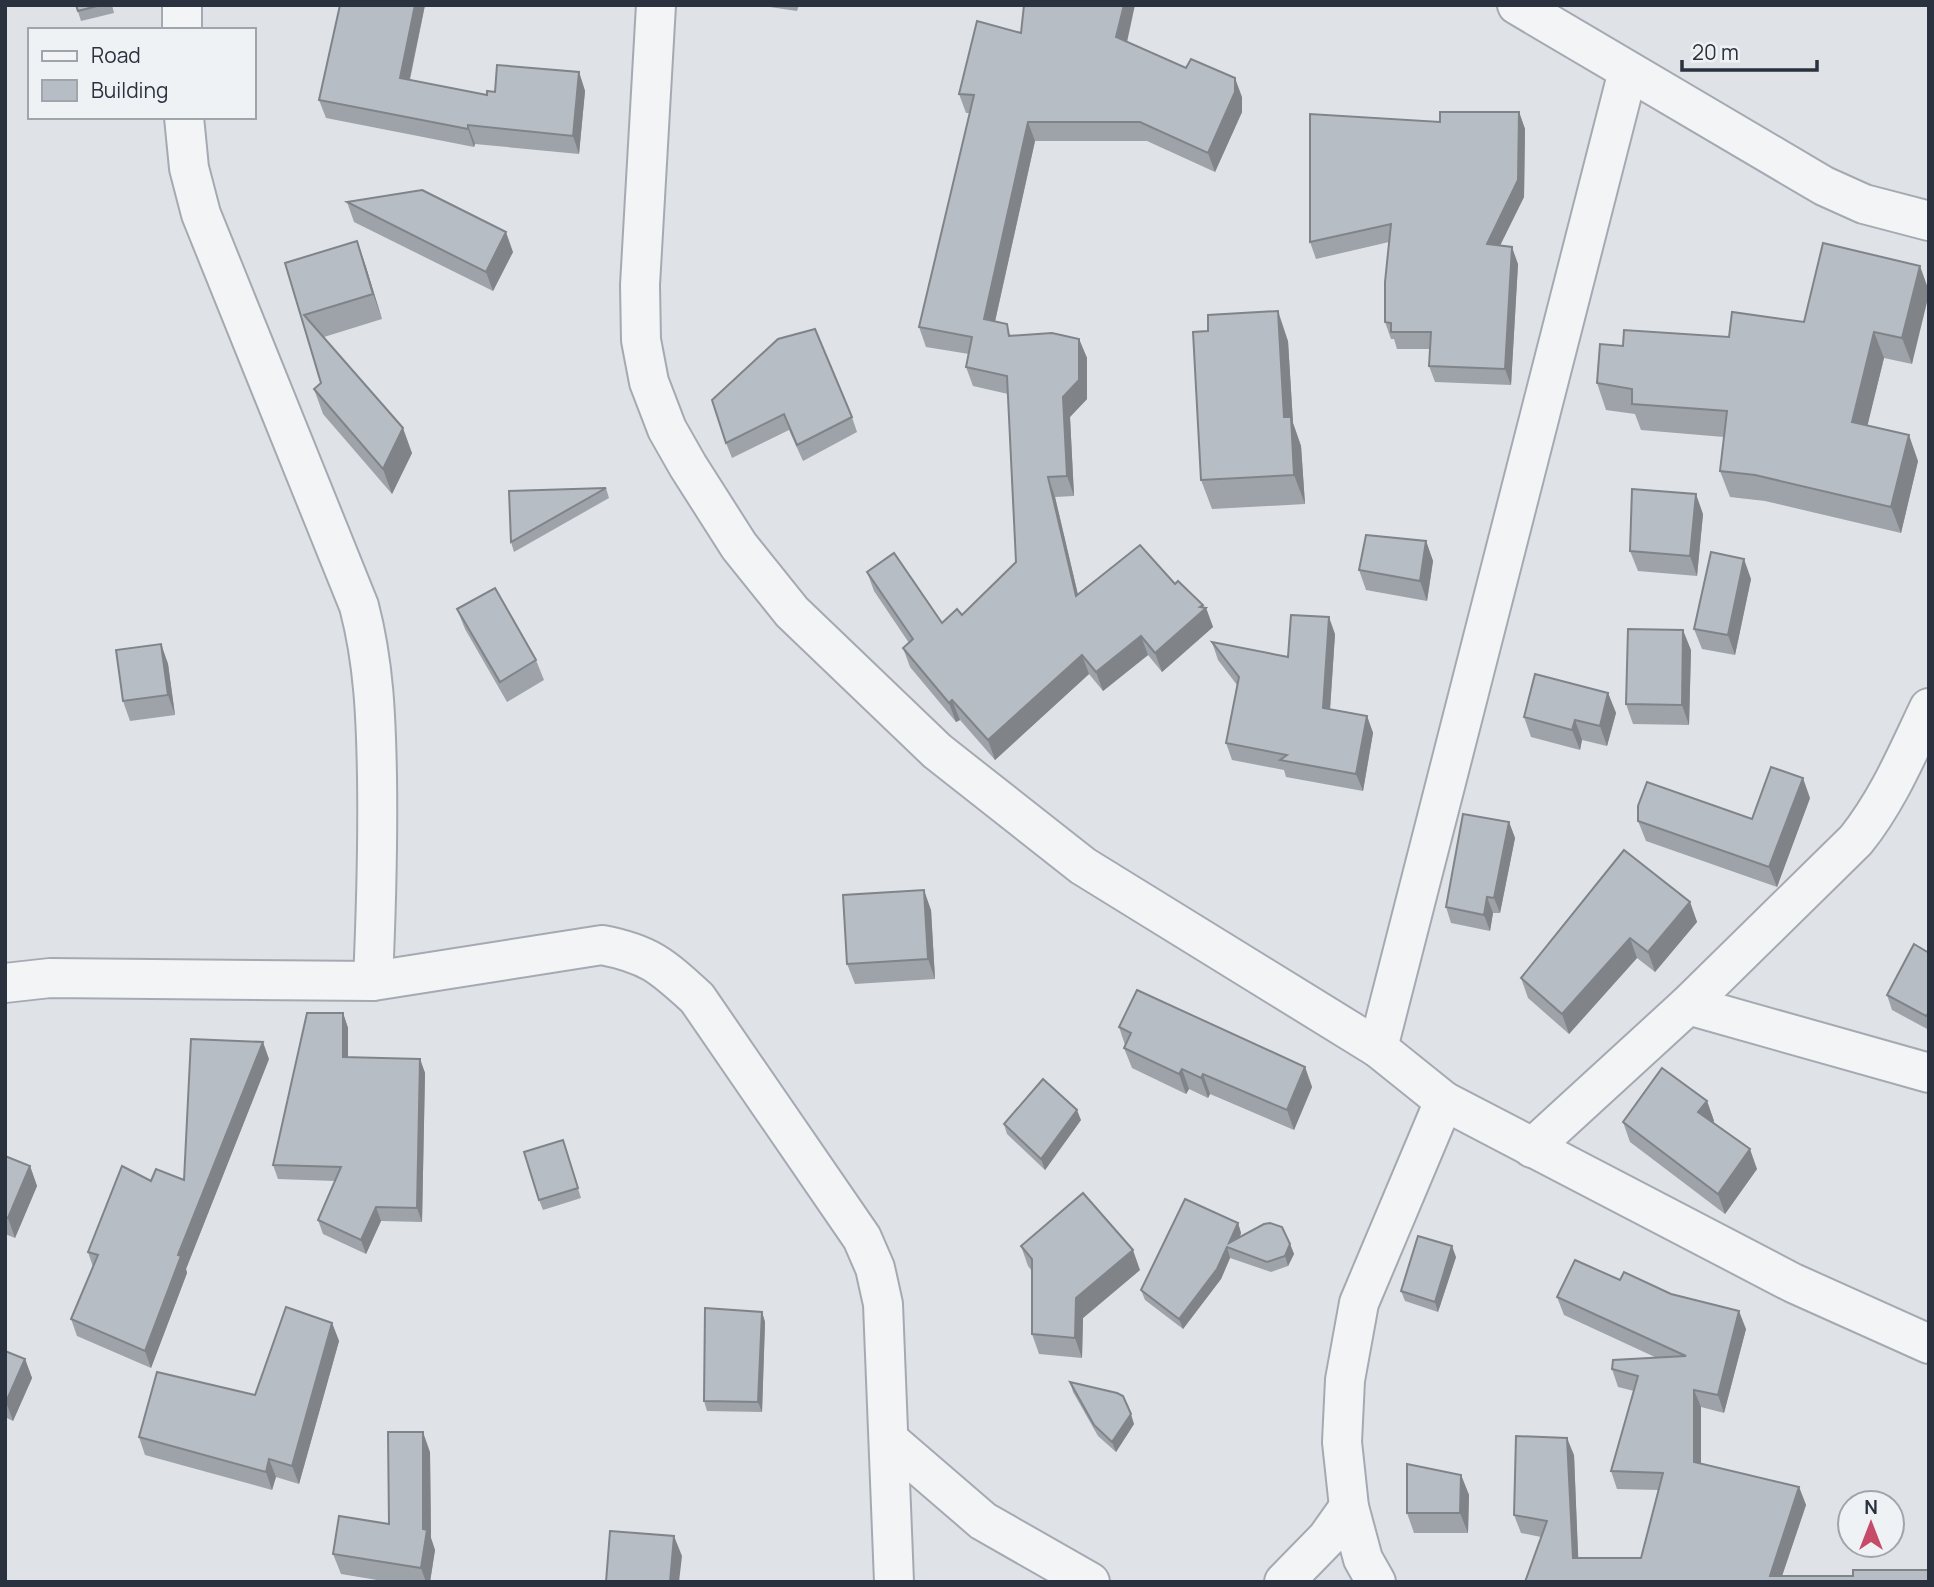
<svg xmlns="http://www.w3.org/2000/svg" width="1934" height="1587" viewBox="0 0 1934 1587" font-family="Manrope,sans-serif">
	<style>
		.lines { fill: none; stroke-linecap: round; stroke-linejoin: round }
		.minor-casing { stroke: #a5aab2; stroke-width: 42 }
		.minor { stroke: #f2f4f6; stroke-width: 38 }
		.wall { fill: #9da3a9 }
		.shaded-wall { fill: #808489 }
		.building { fill: #b7bdc4; stroke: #808489; stroke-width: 2 }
	</style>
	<rect width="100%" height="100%" fill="#dfe3e8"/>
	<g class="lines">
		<defs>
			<g id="minor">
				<path d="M182,5V30"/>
				<path d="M656,5L640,285L641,340L649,382L667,429L688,466L739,546L792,612L937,751L1083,866L1378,1048L1444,1101L1793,1283L1929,1344"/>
				<path d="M1517,5L1824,186L1864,204L1929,221"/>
				<path d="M184,117L189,168L201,214L359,606C374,663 376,718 377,777C378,845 376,913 373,981"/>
				<path d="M5,983L50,978L373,981L602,945C649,954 662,966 697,998L862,1238L875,1268L883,1304L894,1582"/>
				<path d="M1688,1005L1929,1073"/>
				<path d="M1378,1048L1628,71"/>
				<path d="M1532,1148L1688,1005L1856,840C1888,800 1907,754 1929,708"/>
				<path d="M889,1440L983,1521L1090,1582"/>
				<path d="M1284,1582L1327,1538L1349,1507"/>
				<path d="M1376,1582L1363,1559L1349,1507L1342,1442L1345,1380L1359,1303L1444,1101"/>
			</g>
		</defs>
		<!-- minor casing -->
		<use href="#minor" class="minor-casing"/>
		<!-- minor -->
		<use href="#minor" class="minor"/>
	</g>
	<!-- wall -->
	<g class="wall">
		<path d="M76,5H112L114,13L81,21Z"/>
		<path d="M340,5H425L410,80L487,95L495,92L579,72L585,91L579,154L475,144L474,147L326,118L319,100Z"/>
		<path d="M762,5H799L797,11L763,6Z"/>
		<path d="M1021,33L1127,42L1242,97V112L1215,172L1147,141H1035L995,322L1012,336L1079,339L1087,358V399L1070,417L1074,496L1055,497L1078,595L1175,584L1203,608H1206L1213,627L1162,672L1148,655L1103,691L1089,674L995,760L960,720L956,722L910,667L903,648L909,643L874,591L867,572L942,623L962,615L1016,562L1008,394L973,386L966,367L969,354L926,347L919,327L970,113H966L959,94Z"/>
		<path d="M1519,112L1525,129L1524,197L1500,245L1518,264L1511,385L1435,382L1429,366L1430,349H1397L1394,339H1391L1385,322L1389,242L1316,259L1310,242L1440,122Z"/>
		<path d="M347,202L513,252L493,291L354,222Z"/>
		<path d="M357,241L366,267L382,319L324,337L412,453L392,494L323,414L314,389L321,383L285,263Z"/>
		<path d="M1920,266L1912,364L1884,358L1867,425L1918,461L1901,533L1765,501L1730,497L1720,471L1724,437L1641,430L1635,414L1606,410L1597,383L1623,346L1729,337L1804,322Z"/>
		<path d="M778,339L852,417L857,432L803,461L789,430L732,458L726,443Z"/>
		<path d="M1288,341L1293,423L1301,446L1305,504L1212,509L1201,480Z"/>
		<path d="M606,488L609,498L514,552L511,542Z"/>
		<path d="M1703,514L1697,576L1638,571L1630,551Z"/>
		<path d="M1426,541L1433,561L1427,601L1366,590L1359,570Z"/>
		<path d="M1751,579L1735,655L1702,649L1694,629Z"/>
		<path d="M457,609L536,660L544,680L507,702L465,629Z"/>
		<path d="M1335,634L1330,709L1367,716L1373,733L1363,791L1286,777L1284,770L1232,760L1226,743L1237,685L1218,660L1212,642L1288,657Z"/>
		<path d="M161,644L168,664L175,715L130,721L123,701Z"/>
		<path d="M1691,650L1689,725L1633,724L1626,704Z"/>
		<path d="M1608,693L1616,713L1607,746L1582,740L1580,750L1531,737L1524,717Z"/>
		<path d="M1810,798L1777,887L1646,841L1638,821L1752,819Z"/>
		<path d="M1509,822L1515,838L1500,913H1493L1490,931L1451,923L1446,907Z"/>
		<path d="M1690,902L1697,922L1655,972L1637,958L1569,1034L1528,998L1521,978Z"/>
		<path d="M931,910L935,979L855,984L847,964Z"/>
		<path d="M1929,953V1030L1892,1010L1887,995Z"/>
		<path d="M343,1013L348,1028V1057L420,1059L425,1073L422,1222L381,1221L366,1254L323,1234L318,1220L335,1181L278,1179L273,1165Z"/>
		<path d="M1119,1027L1305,1067L1312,1087L1294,1130L1210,1094L1208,1098L1189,1089L1186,1094L1132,1068L1124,1048L1125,1045Z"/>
		<path d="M269,1059L186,1269L187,1273L151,1368L77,1336L71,1319L93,1267L88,1252L184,1180Z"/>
		<path d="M1707,1101L1714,1121L1713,1122L1757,1169L1725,1214L1630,1142L1623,1122Z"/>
		<path d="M1081,1120L1045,1170L1007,1134L1004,1124Z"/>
		<path d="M563,1140L581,1198L543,1210L539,1200Z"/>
		<path d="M5,1156L30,1166L37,1186L15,1238L5,1234Z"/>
		<path d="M1238,1223L1241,1233L1240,1237L1290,1244L1294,1254L1288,1266L1271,1272L1230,1258L1221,1279L1183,1329L1145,1300L1141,1290Z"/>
		<path d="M1021,1246L1140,1270L1083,1318L1082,1358L1039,1354L1032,1334V1271L1028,1266Z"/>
		<path d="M1456,1257L1438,1312L1405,1301L1401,1291Z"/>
		<path d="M1620,1280L1746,1329L1724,1413L1701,1407V1464L1799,1487L1806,1505L1782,1576L1929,1582H1525L1541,1537L1521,1533L1514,1515L1574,1455L1578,1558H1641L1658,1490L1617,1489L1611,1471L1634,1391L1618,1387L1612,1369L1657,1358L1564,1315L1557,1297Z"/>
		<path d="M762,1312L765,1322L762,1412L707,1411L704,1401Z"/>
		<path d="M332,1323L339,1341L299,1484L276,1477L272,1490L145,1455L139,1437L255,1395Z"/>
		<path d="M5,1351L25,1359L32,1378L13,1421L5,1417Z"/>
		<path d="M1070,1382L1134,1424L1116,1452L1098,1436L1073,1392Z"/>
		<path d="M430,1452L431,1538L435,1550L430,1582H389L341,1574L333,1554L389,1524Z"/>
		<path d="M1461,1475L1469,1495L1468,1533H1414L1407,1513Z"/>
	</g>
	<!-- shaded-wall -->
	<g class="shaded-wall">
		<path d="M415,5H425L406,96L400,78Z"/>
		<path d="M1124,5H1135L1124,56L1116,37Z"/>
		<path d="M579,72L585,91L579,154L573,136Z"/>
		<path d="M1235,78L1242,97V112L1215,172L1208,153Z"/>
		<path d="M1519,112L1525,129L1524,197L1493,260L1487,244Z"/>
		<path d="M1028,122L1035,141L991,339L984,319Z"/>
		<path d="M468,125L475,144L474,147L468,129Z"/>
		<path d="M506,232L513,252L493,291L486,272Z"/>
		<path d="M357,241L366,267L382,319L373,294Z"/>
		<path d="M1512,247L1518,264L1511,385L1505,369Z"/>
		<path d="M1920,266L1929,291V294L1912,364L1902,338Z"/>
		<path d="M1278,311L1288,341L1293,423L1301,446L1305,504L1294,475L1284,417Z"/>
		<path d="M1874,332L1884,358L1862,448L1852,422Z"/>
		<path d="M1079,339L1087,358V399L1070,417L1074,496L1067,476L1063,397Z"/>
		<path d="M403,428L412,453L392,494L383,469Z"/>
		<path d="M1909,435L1918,461L1901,533L1891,507Z"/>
		<path d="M1048,477L1055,497L1083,616L1076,596Z"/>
		<path d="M1696,494L1703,514L1697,576L1690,556Z"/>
		<path d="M1426,541L1433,561L1427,601L1420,581Z"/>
		<path d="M1744,559L1751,579L1735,655L1728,635Z"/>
		<path d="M1203,605L1204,610L1206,608L1213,627L1162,672L1155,653Z"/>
		<path d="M1329,617L1335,634L1329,725L1323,708Z"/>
		<path d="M1683,630L1691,650L1689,725L1682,705Z"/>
		<path d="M1141,636L1148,655L1103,691L1096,672Z"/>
		<path d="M161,644L168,664L175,715L168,695Z"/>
		<path d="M1082,655L1089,674L995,760L988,740Z"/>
		<path d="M1608,693L1616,713L1607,746L1600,726Z"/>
		<path d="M952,700L960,720L956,722L949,703Z"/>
		<path d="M1367,716L1373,733L1363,791L1356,774Z"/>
		<path d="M1575,720L1582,740L1580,750L1572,730Z"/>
		<path d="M1803,778L1810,798L1777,887L1769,867Z"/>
		<path d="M1509,822L1515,838L1500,913L1494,898Z"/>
		<path d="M924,890L931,910L935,979L928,959Z"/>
		<path d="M1487,897L1493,913L1490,931L1484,915Z"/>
		<path d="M1690,902L1697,922L1655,972L1648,952Z"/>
		<path d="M1630,938L1637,958L1569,1034L1562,1014Z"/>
		<path d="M343,1013L348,1028V1071L343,1057Z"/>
		<path d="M263,1042L269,1059L186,1269L187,1273L151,1368L145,1351L178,1255Z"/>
		<path d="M420,1059L425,1073L422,1222L417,1208Z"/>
		<path d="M1305,1067L1312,1087L1294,1130L1287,1110Z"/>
		<path d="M1182,1069L1189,1089L1186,1094L1179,1074Z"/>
		<path d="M1203,1074L1210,1094L1208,1098L1201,1078Z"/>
		<path d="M1707,1101L1714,1121L1706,1132L1698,1112Z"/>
		<path d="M1077,1110L1081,1120L1045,1170L1041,1159Z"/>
		<path d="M1750,1149L1757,1169L1725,1214L1718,1194Z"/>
		<path d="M30,1166L37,1186L15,1238L8,1218Z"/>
		<path d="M376,1207L381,1221L366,1254L361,1240Z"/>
		<path d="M1238,1223L1241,1233L1234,1250L1229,1243Z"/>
		<path d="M1290,1244L1294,1254L1288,1266L1285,1256Z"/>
		<path d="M1452,1246L1456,1257L1438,1312L1435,1302Z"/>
		<path d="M1227,1247L1230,1258L1221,1279L1183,1329L1179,1319Z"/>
		<path d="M1133,1250L1140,1270L1083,1318L1082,1358L1075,1338L1076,1298Z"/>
		<path d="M1739,1311L1746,1329L1724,1413L1718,1395Z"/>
		<path d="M762,1312L765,1322L762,1412L758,1402Z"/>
		<path d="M332,1323L339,1341L299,1484L292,1466Z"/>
		<path d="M25,1359L32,1378L13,1421L6,1402Z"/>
		<path d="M1694,1390L1701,1407V1480L1694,1462Z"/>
		<path d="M1131,1414L1134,1424L1116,1452L1112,1442Z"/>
		<path d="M423,1432L430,1452L431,1538L435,1550L430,1582H426L421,1568L423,1529Z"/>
		<path d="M1567,1438L1574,1455L1579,1576L1573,1558Z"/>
		<path d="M269,1459L276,1477L272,1490L266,1472Z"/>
		<path d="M1461,1475L1469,1495L1468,1533L1460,1513Z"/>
		<path d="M1799,1487L1806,1505L1780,1582L1770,1576Z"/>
		<path d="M674,1536L682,1556L679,1582H670Z"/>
	</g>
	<!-- building -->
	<g class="building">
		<path d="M76,5H101L78,11Z"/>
		<path d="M340,5H415L400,78L487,95V91L495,92L497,65L579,72L573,136L468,125V129L319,100Z"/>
		<path d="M1024,5H1124L1116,37L1186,68L1191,59L1235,78V92L1208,153L1140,122H1028L984,319L1007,324L1009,336L1052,333L1079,339V380L1063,397L1067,476L1048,477L1076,596L1140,545L1175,584L1178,581L1203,605L1200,607L1206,608L1155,653L1141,636L1096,672L1082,655L988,740L952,700L949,703L903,648L913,639L867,572L894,553L942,623L957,609L962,615L1016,562L1007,376L966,367L972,337L919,327L974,95L959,94L977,21L1021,33Z"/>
		<path d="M1440,112H1519L1518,180L1487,244L1512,247L1505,369L1429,366L1431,332H1391V323L1385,322V282L1391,224L1310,242V114L1440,122Z"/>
		<path d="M422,190L506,232L486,272L347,202Z"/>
		<path d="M357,241L373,294L304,315L403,428L383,469L314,389L321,383L285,263Z"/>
		<path d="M1823,243L1920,266L1902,338L1874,332L1852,422L1909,435L1891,507L1755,475L1720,471L1727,411L1632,404V389L1597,383L1600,344L1623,346L1624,330L1729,337L1732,312L1804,322Z"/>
		<path d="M1278,311L1284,417H1291L1294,475L1201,480L1193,332L1208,331V315Z"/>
		<path d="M815,329L852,417L797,445L784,414L726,443L712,400L778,339Z"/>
		<path d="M606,488L511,542L509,491Z"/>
		<path d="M1632,489L1696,494L1690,556L1630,551Z"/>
		<path d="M1366,535L1426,541L1420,581L1359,570Z"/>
		<path d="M1711,552L1744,559L1728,635L1694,629Z"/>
		<path d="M495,588L536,660L500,682L457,609Z"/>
		<path d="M1291,615L1329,617L1323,708L1367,716L1356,774L1280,760L1287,755L1226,743L1239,677L1212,642L1288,657Z"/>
		<path d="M1628,629L1683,630L1682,705L1626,704Z"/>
		<path d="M161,644L168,695L123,701L116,650Z"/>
		<path d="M1535,674L1608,693L1600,726L1575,720L1572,730L1524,717Z"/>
		<path d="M1771,767L1803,778L1769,867L1638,821V806L1647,782L1752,819Z"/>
		<path d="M1463,814L1509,822L1494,898L1487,897L1484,915L1446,907Z"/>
		<path d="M1624,850L1690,902L1648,952L1630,938L1562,1014L1521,978Z"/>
		<path d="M924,890L928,959L847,964L843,895Z"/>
		<path d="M1914,944L1929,953V1012L1926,1016L1887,995Z"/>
		<path d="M1137,990L1305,1067L1287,1110L1203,1074L1201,1078L1182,1069L1179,1074L1124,1048L1131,1033L1119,1027Z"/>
		<path d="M307,1013H343V1057L420,1059L417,1208L376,1207L361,1240L318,1220L341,1167L273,1165Z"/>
		<path d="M191,1039L263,1042L178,1255L181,1256L145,1351L71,1319L98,1255L88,1252L122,1166L151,1181L156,1169L184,1180Z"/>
		<path d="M1662,1068L1707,1101L1698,1112L1750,1149L1718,1194L1623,1122Z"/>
		<path d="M1043,1079L1077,1110L1041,1159L1004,1124Z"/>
		<path d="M563,1140L578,1188L539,1200L524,1152Z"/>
		<path d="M5,1156L30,1166L8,1218L5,1217Z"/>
		<path d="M1083,1193L1133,1250L1076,1298L1075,1338L1032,1334V1259L1021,1246Z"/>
		<path d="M1185,1199L1238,1223L1229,1243L1264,1224L1270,1223L1282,1227L1290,1244L1285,1256L1267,1262L1227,1247L1217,1269L1179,1319L1141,1290Z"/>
		<path d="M1418,1236L1452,1246L1435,1302L1401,1291Z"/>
		<path d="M1575,1260L1620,1280L1624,1272L1671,1294L1739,1311L1718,1395L1694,1390V1462L1799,1487L1770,1576H1853V1570H1929V1582H1525L1547,1521L1514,1515L1516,1436L1567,1438L1573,1558H1641L1663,1473L1611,1471L1638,1376L1612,1369L1613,1360L1686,1356L1557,1297Z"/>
		<path d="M286,1307L332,1323L292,1466L269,1459L266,1472L139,1437L157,1372L255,1395Z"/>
		<path d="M705,1308L762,1312L758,1402L704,1401Z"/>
		<path d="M5,1351L25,1359L6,1402L5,1401Z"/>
		<path d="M1070,1382L1117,1393L1123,1396L1131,1414L1112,1442L1094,1425Z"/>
		<path d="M388,1432H423V1529L427,1530L421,1568L333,1554L339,1516L389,1524Z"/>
		<path d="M1407,1464L1461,1475L1460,1513H1407Z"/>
		<path d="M610,1531L674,1536L670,1582H606Z"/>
	</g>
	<!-- border -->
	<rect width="1934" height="1587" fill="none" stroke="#29323e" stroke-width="14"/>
	<!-- legend -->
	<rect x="28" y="28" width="228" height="91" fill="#eff2f5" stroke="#a0a5ac" stroke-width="2"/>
	<rect x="42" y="51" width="35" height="10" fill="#f2f4f6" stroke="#a0a5ac" stroke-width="2"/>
	<text x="91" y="63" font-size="21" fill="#29323e">Road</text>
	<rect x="42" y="80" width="35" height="21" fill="#b7bdc4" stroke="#a0a5ac" stroke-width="2"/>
	<text x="91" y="98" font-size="21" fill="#29323e">Building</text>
	<!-- north arrow -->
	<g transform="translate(1871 1524)"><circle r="33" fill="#eff2f5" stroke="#a0a5ac" stroke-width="2"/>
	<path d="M0-5L12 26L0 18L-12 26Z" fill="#c64b68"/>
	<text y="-10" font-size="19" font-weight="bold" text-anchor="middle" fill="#29323e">N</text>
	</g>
	<!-- scale -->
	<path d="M1682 60v10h135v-10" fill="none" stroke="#29323e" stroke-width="3.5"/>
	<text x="1692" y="60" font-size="21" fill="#29323e" stroke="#eff2f5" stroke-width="5" paint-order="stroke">20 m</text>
</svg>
